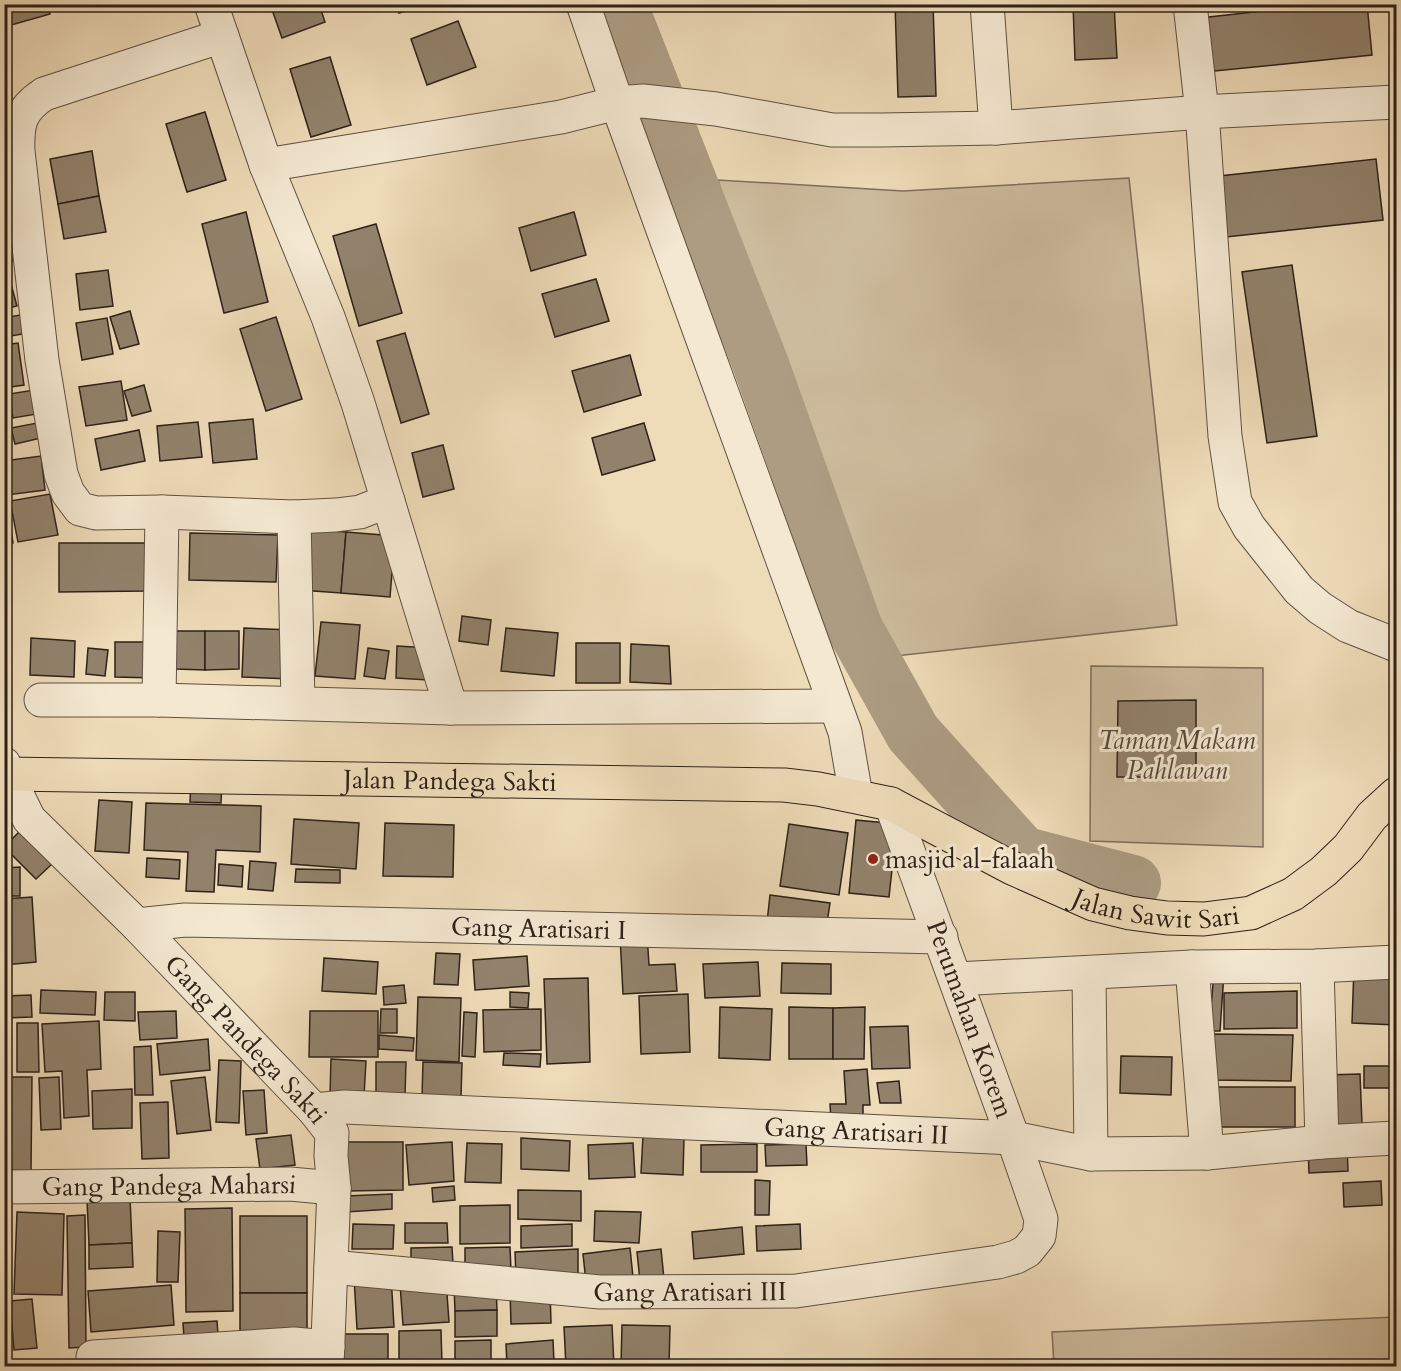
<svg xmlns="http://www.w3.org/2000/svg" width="1401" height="1371" viewBox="0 0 1401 1371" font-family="Cardo,serif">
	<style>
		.green { fill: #cdbb9d; stroke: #7e6e5b; stroke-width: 1.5 }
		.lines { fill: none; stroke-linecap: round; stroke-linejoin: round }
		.river { stroke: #ad9c82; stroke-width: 56 }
		.building { fill: #92826c; stroke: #2e2119; stroke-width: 1.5 }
		.minor-casing { stroke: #5e5041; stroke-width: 35 }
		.major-casing { stroke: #2e2119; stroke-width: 35 }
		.minor { stroke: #f4e8d1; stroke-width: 33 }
		.major { stroke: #eedbb8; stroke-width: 33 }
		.poi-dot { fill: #8f2418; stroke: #f4e8d1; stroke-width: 2 }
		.labels { text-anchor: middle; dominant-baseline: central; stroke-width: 6; stroke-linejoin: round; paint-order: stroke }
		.park-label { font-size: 26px; font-style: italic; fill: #56483a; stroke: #f4e8d1 }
		.street-label { font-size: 26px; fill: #2e2119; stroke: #f4e8d1 }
		.poi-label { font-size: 26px; fill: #2e2119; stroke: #f4e8d1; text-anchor: start }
	</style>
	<rect width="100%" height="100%" fill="#eedbb8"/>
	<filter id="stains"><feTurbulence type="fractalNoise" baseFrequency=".00333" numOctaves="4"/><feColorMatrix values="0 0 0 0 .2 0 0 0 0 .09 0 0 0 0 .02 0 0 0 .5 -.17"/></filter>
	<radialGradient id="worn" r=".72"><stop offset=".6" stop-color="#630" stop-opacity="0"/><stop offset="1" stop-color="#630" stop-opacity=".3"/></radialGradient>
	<!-- green -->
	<g class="green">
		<path d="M1129,178L1177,625L859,660L718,180L903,191Z"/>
		<path d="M1091,666L1263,668V847L1090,841Z"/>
		<path d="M1396,1317V1366H1054L1052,1332Z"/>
	</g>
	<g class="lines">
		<!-- river -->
		<path class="river" d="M619,4L761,365L855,629L913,733L1022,854L1133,883"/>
	</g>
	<!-- building -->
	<g class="building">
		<path d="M4,4H47L50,14L4,27Z"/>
		<path d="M270,4H319L325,22L282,38Z"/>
		<path d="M396,4H429L399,13Z"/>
		<path d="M895,4H933L936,96L898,97Z"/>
		<path d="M1073,4H1114L1117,58L1075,60Z"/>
		<path d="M1326,4H1367L1372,55L1205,72L1200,18Z"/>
		<path d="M458,21L476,67L427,85L411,39Z"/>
		<path d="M330,57L351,125L311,137L290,69Z"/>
		<path d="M205,112L226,180L187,192L166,124Z"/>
		<path d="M92,151L99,196L58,204L50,159Z"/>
		<path d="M1376,159L1383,220L1217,238L1210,177Z"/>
		<path d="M99,196L106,232L64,239L58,204Z"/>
		<path d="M246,212L268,302L224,313L202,224Z"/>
		<path d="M574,212L586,255L531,271L519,228Z"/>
		<path d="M4,223H7L12,261L4,262Z"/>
		<path d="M376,224L402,313L359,326L333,236Z"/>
		<path d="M1292,265L1317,436L1267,443L1242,272Z"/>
		<path d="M108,270L113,306L80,310L76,274Z"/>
		<path d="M8,273L17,306L4,309V274Z"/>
		<path d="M596,279L609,321L555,337L542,294Z"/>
		<path d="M130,311L139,344L120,349L110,317Z"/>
		<path d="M26,314L29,333L11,336L8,317Z"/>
		<path d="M276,317L302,399L266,411L240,329Z"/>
		<path d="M107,318L113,354L82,360L76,323Z"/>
		<path d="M405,333L429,414L401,423L377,341Z"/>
		<path d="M18,343L24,385L4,388V345Z"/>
		<path d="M630,355L641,395L584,412L572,371Z"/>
		<path d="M121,381L127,420L86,426L79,387Z"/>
		<path d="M144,385L151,411L132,416L124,391Z"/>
		<path d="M34,390L37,414L13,418L9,394Z"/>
		<path d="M253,419L257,459L213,463L209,423Z"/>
		<path d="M198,422L202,457L160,461L157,426Z"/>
		<path d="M37,423L41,438L15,444L11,428Z"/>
		<path d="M644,423L655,460L602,475L592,438Z"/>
		<path d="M139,430L145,461L101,470L95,439Z"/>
		<path d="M443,445L454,489L423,497L412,453Z"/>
		<path d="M41,456L45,490L7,495L4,461Z"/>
		<path d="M50,494L58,535L18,542L10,501Z"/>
		<path d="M8,510L13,543L4,545V511Z"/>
		<path d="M305,529L346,532L341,593L300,590Z"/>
		<path d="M346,532L395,536L390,597L341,593Z"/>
		<path d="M190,533L278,535L276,582L189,580Z"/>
		<path d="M59,543H147V591L59,592Z"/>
		<path d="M462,616L491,620L488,645L459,641Z"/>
		<path d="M321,622L360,625L355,679L315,676Z"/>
		<path d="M244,628L292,630L290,679L242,677Z"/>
		<path d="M506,628L558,633L554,676L501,671Z"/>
		<path d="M176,631H205V670L176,669Z"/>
		<path d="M205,631H239V669L205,670Z"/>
		<path d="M31,638L75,641L74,677L30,675Z"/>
		<path d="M115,642H155V678L115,677Z"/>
		<rect x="576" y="643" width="44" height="40"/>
		<path d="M631,644L669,646L671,684L630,682Z"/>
		<path d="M397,646L430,648L428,680L396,678Z"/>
		<path d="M88,648L108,650L105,676L86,674Z"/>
		<path d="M368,648L389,651L385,679L364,676Z"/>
		<path d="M1196,700V777H1117L1118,701Z"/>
		<path d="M191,780L222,781L221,803L190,802Z"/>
		<path d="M99,800L132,802L129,853L95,851Z"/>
		<path d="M146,803L261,806L260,852L216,850L214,892L186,891L188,852L144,850Z"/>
		<path d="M294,819L359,823L356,869L291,864Z"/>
		<path d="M856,820L897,824L889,897L849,893Z"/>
		<path d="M385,823L454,825L453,877L383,876Z"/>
		<path d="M789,824L848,833L839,895L780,886Z"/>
		<path d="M21,830L53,863L36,879L4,847Z"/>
		<path d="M147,858L180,860L179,879L146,877Z"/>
		<path d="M250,861L276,863L273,891L248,889Z"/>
		<path d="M219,864L243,866L242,887L218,885Z"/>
		<path d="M20,867V896H4V868Z"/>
		<path d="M296,869L340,870V883L295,882Z"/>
		<path d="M770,895L830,903L826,930L767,922Z"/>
		<path d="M32,897L36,962L4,965V899Z"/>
		<path d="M647,934L649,965L675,964L677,991L623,994L620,936Z"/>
		<path d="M436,953L460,954L458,985L434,984Z"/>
		<path d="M527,956L529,986L475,990L473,960Z"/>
		<path d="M324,958L378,962L376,994L322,991Z"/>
		<path d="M758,962L760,996L705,998L703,964Z"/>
		<path d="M782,963L831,964V994L781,993Z"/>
		<path d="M1354,967L1396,969V1025L1352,1023Z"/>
		<path d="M1214,972L1224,973L1220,1031H1209Z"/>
		<path d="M588,978L590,1062L547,1064L544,979Z"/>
		<path d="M404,985L406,1003L384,1005L383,987Z"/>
		<path d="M41,990L96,992L95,1015L40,1013Z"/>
		<path d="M1297,991V1028L1224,1029V993Z"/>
		<path d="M105,992H135V1021L104,1020Z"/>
		<path d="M510,992L529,993L528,1008L510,1007Z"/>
		<path d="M688,994L690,1052L641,1054L639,996Z"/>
		<path d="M31,995L32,1017L4,1018V996Z"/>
		<path d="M418,997L461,998L459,1062L416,1060Z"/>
		<path d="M720,1007L772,1009L770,1060L719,1058Z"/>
		<path d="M789,1007L833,1008V1059H789Z"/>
		<path d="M865,1007L864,1059H833V1008Z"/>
		<path d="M381,1009H397V1033H380Z"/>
		<path d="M541,1009V1050L484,1052L483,1010Z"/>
		<path d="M176,1011L177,1038L140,1040L138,1012Z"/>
		<path d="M310,1011H378V1057H309Z"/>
		<path d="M464,1012L477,1013L475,1057L462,1056Z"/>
		<path d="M99,1021L101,1069L87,1070L89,1116L64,1118L62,1071L45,1072L42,1024Z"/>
		<path d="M17,1023H38L39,1072H17Z"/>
		<path d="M908,1026L910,1068L872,1069L870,1027Z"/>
		<path d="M1211,1034L1293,1035L1291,1081L1211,1080Z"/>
		<path d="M379,1035L414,1038L413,1051L379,1049Z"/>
		<path d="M208,1039L210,1070L160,1075L157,1044Z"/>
		<path d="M151,1046L153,1095H135L134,1047Z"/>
		<path d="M504,1053L541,1054L540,1067L503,1065Z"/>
		<path d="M1121,1056L1172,1057L1171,1095L1120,1093Z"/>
		<path d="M331,1059L366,1061L364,1096L330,1095Z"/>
		<path d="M219,1060L241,1061L239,1123L216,1122Z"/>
		<path d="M376,1062H406L405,1095H376Z"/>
		<path d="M423,1062L462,1063L461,1097L422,1096Z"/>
		<rect x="1364" y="1066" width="32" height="22"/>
		<path d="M867,1069L870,1105H863V1118L831,1120L830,1104H846L844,1071Z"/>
		<path d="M1360,1074L1362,1124L1327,1125L1325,1075Z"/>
		<path d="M4,1077H32L31,1172H4Z"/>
		<path d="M59,1077L61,1129L41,1130L39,1078Z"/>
		<path d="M205,1077L211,1130L177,1134L171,1081Z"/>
		<path d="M899,1081L901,1103H880L877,1083Z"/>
		<rect x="1218" y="1087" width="77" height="40"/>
		<path d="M132,1089V1128L93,1129L92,1091Z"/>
		<path d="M264,1090L267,1133L246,1135L243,1091Z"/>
		<path d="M168,1102L169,1158L142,1159L140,1103Z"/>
		<path d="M291,1135L295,1165L260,1169L256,1139Z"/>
		<path d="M643,1136L684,1138L683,1175L641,1173Z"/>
		<path d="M521,1138L570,1141L569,1171L521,1169Z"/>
		<path d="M346,1142H403V1190L347,1191Z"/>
		<path d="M452,1142L454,1181L409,1185L406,1145Z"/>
		<path d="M467,1143L502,1144L501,1183L465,1182Z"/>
		<path d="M633,1143L635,1177L589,1179L588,1145Z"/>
		<path d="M1347,1143L1348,1171L1309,1173L1308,1145Z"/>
		<path d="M757,1144V1172H701V1145Z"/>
		<path d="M806,1144L807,1165L766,1166L765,1145Z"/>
		<path d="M1390,1170H1396V1203H1391Z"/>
		<path d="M755,1180L770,1181L769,1215H755Z"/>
		<path d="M1381,1181L1382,1205L1344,1207L1343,1183Z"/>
		<path d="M454,1186L455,1200L433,1202L432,1188Z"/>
		<path d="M518,1190L581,1191V1221L518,1219Z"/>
		<path d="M392,1194V1209L346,1212V1196Z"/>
		<path d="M130,1198L132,1243L89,1245L87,1200Z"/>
		<path d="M510,1205V1243L460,1244V1206Z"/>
		<path d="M232,1208L233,1311L186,1312L185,1209Z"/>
		<path d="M595,1211L641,1212L639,1243L594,1241Z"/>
		<path d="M17,1212L64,1214L62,1295L14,1294Z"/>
		<path d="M85,1215L86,1347L69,1348L67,1216Z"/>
		<rect x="240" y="1216" width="67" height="77"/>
		<path d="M405,1223H447L448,1243H405Z"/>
		<path d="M353,1224L394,1225L393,1249H352Z"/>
		<path d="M572,1224V1246L521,1248V1226Z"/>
		<path d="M800,1224L801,1249L757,1251L756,1226Z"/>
		<path d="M742,1227L744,1254L694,1259L692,1232Z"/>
		<path d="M158,1231L180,1232L178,1282H157Z"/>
		<path d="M132,1243L133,1267L89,1269V1245Z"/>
		<path d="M452,1247L453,1264L411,1265V1248Z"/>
		<path d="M510,1247L511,1271L465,1272V1248Z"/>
		<path d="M630,1248L633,1277L586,1282L583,1254Z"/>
		<path d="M578,1249V1275L516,1277L515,1252Z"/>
		<path d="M661,1249L664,1279L640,1281L637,1252Z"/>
		<path d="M391,1275L394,1327L357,1329L354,1277Z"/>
		<path d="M446,1280L449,1322L403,1325L400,1284Z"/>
		<path d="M171,1285L174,1325L91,1332L88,1291Z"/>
		<path d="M454,1286H496L497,1310L455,1311Z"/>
		<path d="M550,1290L551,1323L511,1324L510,1291Z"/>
		<path d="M240,1293H307V1333L240,1334Z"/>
		<path d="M32,1299L37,1348L14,1350L10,1301Z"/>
		<path d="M4,1302H7L10,1357H4Z"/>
		<path d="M497,1310V1336L455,1337V1311Z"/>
		<path d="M217,1321L218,1335L184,1338L183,1323Z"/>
		<path d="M612,1325L614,1366H566L564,1327Z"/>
		<path d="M622,1325L670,1326L669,1366H621Z"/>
		<path d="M441,1330L442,1365H399V1331Z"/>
		<rect x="341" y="1334" width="47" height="32"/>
		<path d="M491,1340V1366H455V1341Z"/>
		<path d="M553,1340L554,1363L507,1366L506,1344Z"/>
		<path d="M266,1352V1366H242L241,1353Z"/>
		<rect x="267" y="1353" width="41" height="13"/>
	</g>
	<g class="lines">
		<defs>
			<g id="minor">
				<path d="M211,4L266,165L328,317L358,403L451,708"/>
				<path d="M583,4L617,103L845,732L856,796"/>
				<path d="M987,4L996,128"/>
				<path d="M1190,4L1202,112L1225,436L1235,502L1249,527L1299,590L1320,608L1348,626L1396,645"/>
				<path d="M222,36L44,94C20,110 17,123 18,151L42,360L61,474L68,493L80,509L96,513L162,512L294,517L336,515L360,512L388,501"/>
				<path d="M266,165L561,117L617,103L643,101L716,109L832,130H881L996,128L1202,112L1396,102"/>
				<path d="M294,517L298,703"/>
				<path d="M41,700H159L451,708L835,706"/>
				<path d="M159,700L162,512"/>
				<path id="s1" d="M4,764L7,774L29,819L137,925L314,1110L332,1133L331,1156L334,1188L327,1366"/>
				<path id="s2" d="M137,925L185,920L941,937"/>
				<path d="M1317,966L1322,1142"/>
				<path d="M1192,967L1207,1153"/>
				<path d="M1089,973L1091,1154"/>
				<path d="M956,979L1192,967L1317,966L1396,962"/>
				<path id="s3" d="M314,1110L345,1107L1013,1138L1091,1154L1207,1153L1322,1142L1396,1138"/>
				<path id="s4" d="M4,1187L290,1184L334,1188"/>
				<path id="s5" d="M331,1267L600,1292L796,1291L998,1262L1016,1257L1027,1251L1039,1236L1041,1219L1013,1138L891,804"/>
				<path d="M93,1357L294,1344L328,1347"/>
			</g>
			<g id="major">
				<path id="s6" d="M4,774L784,785L818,789L891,804L1012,868L1093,904L1130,913L1167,918L1204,919L1251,913L1293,894L1324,871L1348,848L1372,816L1396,794"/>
			</g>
		</defs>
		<!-- minor casing -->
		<use href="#minor" class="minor-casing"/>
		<!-- major casing -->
		<use href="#major" class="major-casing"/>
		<!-- minor -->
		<use href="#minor" class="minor"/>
		<!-- major -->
		<use href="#major" class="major"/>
	</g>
	<!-- markers -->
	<circle class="poi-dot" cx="873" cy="859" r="6"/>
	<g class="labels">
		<!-- park labels -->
		<g class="park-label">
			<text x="1177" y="740">Taman Makam<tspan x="1177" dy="30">Pahlawan</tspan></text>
		</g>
		<!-- street labels -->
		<g class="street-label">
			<text stroke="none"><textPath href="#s6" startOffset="446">Jalan Pandega Sakti</textPath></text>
			<text stroke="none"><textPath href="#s6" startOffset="1178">Jalan Sawit Sari</textPath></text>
			<text stroke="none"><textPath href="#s2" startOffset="402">Gang Aratisari I</textPath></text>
			<text transform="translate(970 1019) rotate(70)">Perumahan Korem</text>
			<text stroke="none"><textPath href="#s1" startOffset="370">Gang Pandega Sakti</textPath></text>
			<text stroke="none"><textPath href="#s3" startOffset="543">Gang Aratisari II</textPath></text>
			<text stroke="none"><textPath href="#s4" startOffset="165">Gang Pandega Maharsi</textPath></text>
			<text stroke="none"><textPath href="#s5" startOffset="360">Gang Aratisari III</textPath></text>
		</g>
		<!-- poi labels -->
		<g class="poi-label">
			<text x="885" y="859">masjid al-falaah</text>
		</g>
	</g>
	<!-- margin -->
	<rect width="1401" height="1371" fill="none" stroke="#eedbb8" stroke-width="24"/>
	<rect x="6" y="6" width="1389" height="1359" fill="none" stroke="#2e2119" stroke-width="3"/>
	<rect x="12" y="12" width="1377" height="1347" fill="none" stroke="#2e2119" stroke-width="1.5"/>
	<rect width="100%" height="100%" filter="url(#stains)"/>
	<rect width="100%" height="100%" fill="url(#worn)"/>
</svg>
